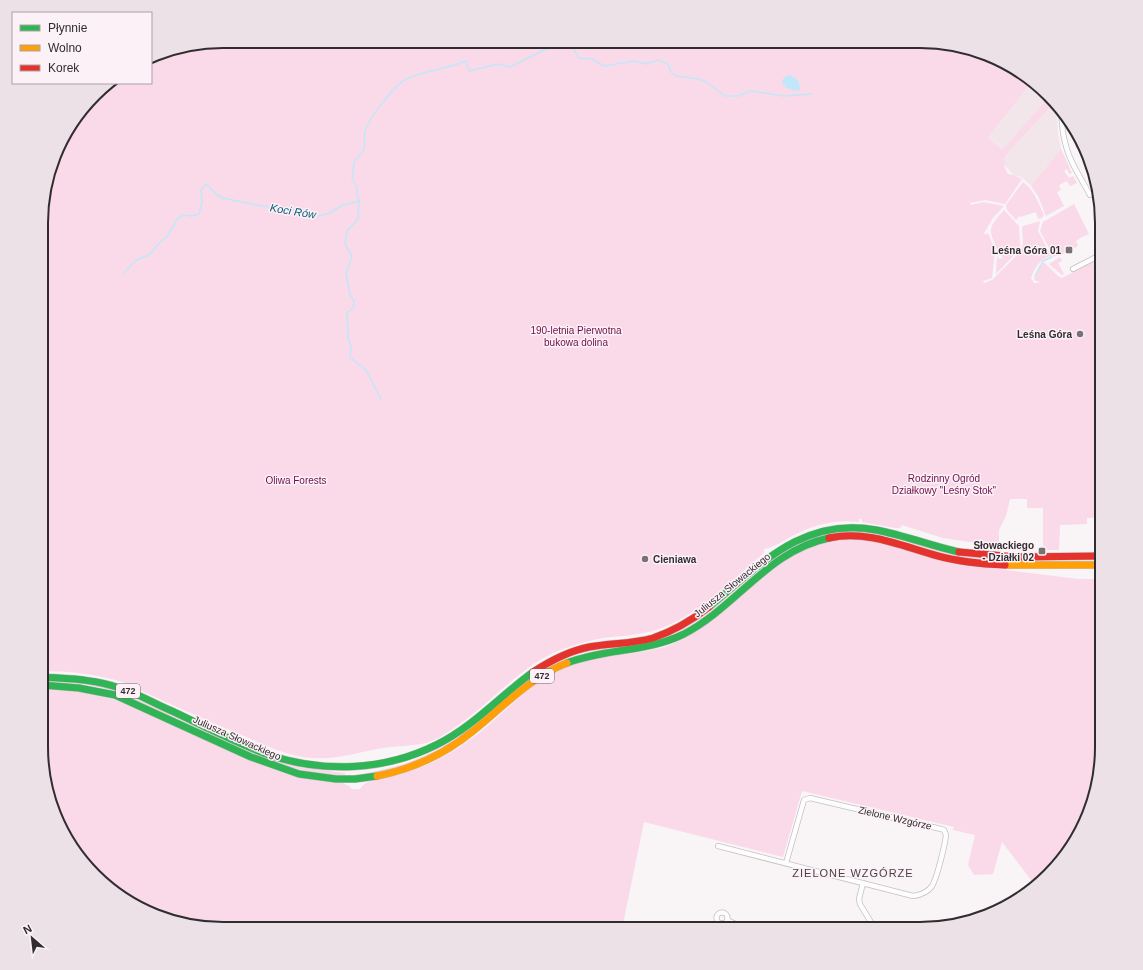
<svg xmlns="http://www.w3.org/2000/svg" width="1143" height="970" viewBox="0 0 1143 970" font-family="Helvetica,sans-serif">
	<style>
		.built { fill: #f3e6eb }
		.green { fill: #fad9e9 }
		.water { fill: #c2e7f9 }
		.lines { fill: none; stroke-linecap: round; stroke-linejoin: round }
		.stream { stroke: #c2e7f9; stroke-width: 1.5 }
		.street-casing { stroke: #c5c0c2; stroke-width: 6 }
		.fast-casing { stroke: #c5c0c2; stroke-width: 8 }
		.slow-casing { stroke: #c5c0c2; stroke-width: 8 }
		.jam-casing { stroke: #c5c0c2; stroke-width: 8 }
		.street { stroke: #fefdfe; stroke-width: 4.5 }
		.fast { stroke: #30b455; stroke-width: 7 }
		.slow { stroke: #ff9f0a; stroke-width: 7 }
		.jam { stroke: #e5322d; stroke-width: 7 }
		.poi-dot { fill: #777375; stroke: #fcf1f6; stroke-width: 1.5 }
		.labels { text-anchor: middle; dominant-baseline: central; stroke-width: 3; stroke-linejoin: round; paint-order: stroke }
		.shield { fill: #fcf1f6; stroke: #6e686b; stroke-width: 1 }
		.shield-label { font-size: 9px; font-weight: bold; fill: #312d2f }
		.poi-label { font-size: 10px; font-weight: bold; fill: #312d2f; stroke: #fcf1f6; text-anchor: end }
		.park-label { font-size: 10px; fill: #6f0f4b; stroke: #fcf1f6 }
		.street-label { font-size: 10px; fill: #312d2f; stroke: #fcf1f6 }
		.water-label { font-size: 11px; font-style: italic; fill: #075e78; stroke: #fcf1f6 }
		.neighbourhood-label { font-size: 11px; letter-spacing: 1px; fill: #494145; stroke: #fcf1f6 }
		.rim { fill: none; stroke: #312d2f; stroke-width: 2 }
	</style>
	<rect width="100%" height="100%" fill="#f9f4f6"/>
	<!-- built -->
	<path class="built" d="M1032,82L1049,94L1057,105L1058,133L1061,149L1031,186L1021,177L1014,175L1001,162L1009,154L988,138Z"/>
	<!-- green -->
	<g class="green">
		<path d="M223,41H932L1000,60L1032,82L988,138L1002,149L1006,146L1047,99L1053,104L1008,152V154L1003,160L1006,162L1004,166L1008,174L1014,175L1022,179L1005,204L985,200L970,203L971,205L983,202L1004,206L993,218L984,233L986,235L988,233L995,250L992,278L983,281L984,283L992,280L1020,252L1023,244L1022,228L1023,226L1040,221L1038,231L1051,256C1040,259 1035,267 1031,278L1034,283H1037L1040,282L1036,281L1034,279L1042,263H1045L1058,276L1062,278L1102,257V517L1087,518V524L1060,525L1059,550H1043V508H1027V499H1010L1006,516L999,530V546L998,548L983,546V544L943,538L902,525L900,528H895L862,522V519H859V522C834,519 815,524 792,536C783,541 775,547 764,549V553C732,580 697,617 656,630C639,635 621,636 603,638C587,641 570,646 555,652C516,670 487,707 451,730C444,735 434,741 426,743C412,746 397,746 383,748C359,752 336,760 312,758C285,756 261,743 237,733C198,717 160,699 122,682C96,674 69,671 42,671L43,199L65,132L103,86L108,83H151V58L164,51Z"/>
		<path d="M1070,124L1084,144L1076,148L1075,145Z"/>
		<path d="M1061,149L1072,173L1069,174L1067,169L1064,171L1069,178L1073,176L1077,183L1070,186L1067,181L1059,185L1061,190L1057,192L1064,206L1046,216L1038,196L1031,186Z"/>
		<path d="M1023,182C1034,190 1038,202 1044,215L1042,218L1038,219L1036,212L1020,217L1019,216L1016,220L1007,210L1006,205Z"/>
		<path d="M1074,204L1089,234L1080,238L1076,241L1078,246L1071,250L1070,248L1066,250L1067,252L1054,257L1040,231L1043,222Z"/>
		<path d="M1004,210L1019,226L1020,246L1017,252L996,274L997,256L999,259L1003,258L1000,253H999C989,230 986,230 1004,210Z"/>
		<path d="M1060,257L1062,261L1058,263L1064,274L1062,275L1049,264Z"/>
		<path d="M836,531L869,532L1000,559L1068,561L1069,562C1050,563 1030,562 1011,561C991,560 972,559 952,556C933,552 915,544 896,539C869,531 842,530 815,538C763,553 731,603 685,629C671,637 656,642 641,645C613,650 582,648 557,663C546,669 536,679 526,687C479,724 428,772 364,774L405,764L432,752L458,736L523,683L555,662L584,651L675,633L703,616L768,561L790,546L815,536Z"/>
		<path d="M858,539L892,545L952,563L1078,579H1102V747L1088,817L1049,876L1035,885L1002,842L993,874L974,875L968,865L975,835L953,830L954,827L802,791L783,857L644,822L622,929H223L153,915L94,876L60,827L41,759L42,688C62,690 82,690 102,696C121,701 138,709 156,717C173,725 191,733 209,741C256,763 291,781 344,783V784L349,786L352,789H360C367,778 379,780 390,777C418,771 440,760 464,744C498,722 524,686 561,668C591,654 624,657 656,649C668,647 681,640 692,634C735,609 765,561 814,546C828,541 843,540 858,539Z"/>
		<path d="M42,680L92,684L122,692L256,754C288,766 312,769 345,773V775H328L305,772L268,760L144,704L114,691L84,684L42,682Z"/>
	</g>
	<!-- water -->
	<path class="water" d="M790,75C798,79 800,82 800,90L797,91L786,88L782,83L783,79L786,76Z"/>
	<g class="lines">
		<!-- stream -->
		<g class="stream">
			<path d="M359,201L358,219L347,231L345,244L352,256L346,273L350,295L354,301L353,308L347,313L348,338L351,347L350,357L366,370L381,399"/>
			<path d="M124,273L136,260L149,255L160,242L167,237L178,218L184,215L192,216L199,214L202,203L201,190L206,184L217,195L223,198L256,205L308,212L319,216L330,213L341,206L359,201L357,195V187L352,178C354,172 353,168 354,163C356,158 363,154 364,148C365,143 364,137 365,132C367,120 396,83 408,78C426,70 447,69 466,61L469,71L498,64L510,67L544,50L565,44L574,49L579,58L592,59L604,66L634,61L647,64L658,60L668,64L671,72L676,76L699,79L706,82L725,96H738L751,91L784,96L811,94"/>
			<path d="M1035,276L1043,261L1052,257"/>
		</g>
		<defs>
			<g id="street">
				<path d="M1061,111C1062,122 1062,132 1065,142C1069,161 1081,178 1090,195L1097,192"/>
				<path d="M1073,269L1102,254"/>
				<path d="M718,846L913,896C920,895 928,892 932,886C937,878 945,845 946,835L944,830L941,829L810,798L804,800L786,863"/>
				<path d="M863,883L859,899L860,904L875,929"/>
				<circle cx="722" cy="918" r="5.5"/>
				<path d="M988,916L1000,908"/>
				<path d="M727,920L746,929"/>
			</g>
			<g id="fast">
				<path d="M709,607C760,565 804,516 876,530C904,535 931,546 959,552"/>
				<path d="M567,663C606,648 645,653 684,634C736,607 769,550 829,538"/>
				<path d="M42,677C70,679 93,679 120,688C137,693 155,704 172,711C204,726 236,743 269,755C324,773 384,771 436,745C473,727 500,696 533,672"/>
				<path d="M42,685L79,688L115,695L251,757L299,774L336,779H355L377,776"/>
			</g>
			<g id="slow">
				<path d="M1005,565H1102"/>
				<path d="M377,776C413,769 445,754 473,731C503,707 530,677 567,663"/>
			</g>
			<g id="jam">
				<path d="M829,538C868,530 901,546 938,556C960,562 982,564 1005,565"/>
				<path d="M959,552L1015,557L1102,556"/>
				<path d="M533,672C550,661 568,651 589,647C610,643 632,644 653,638C674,631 692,620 709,607"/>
			</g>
		</defs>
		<!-- street casing -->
		<use href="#street" class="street-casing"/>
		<!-- fast casing -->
		<use href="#fast" class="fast-casing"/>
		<!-- slow casing -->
		<use href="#slow" class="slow-casing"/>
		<!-- jam casing -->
		<use href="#jam" class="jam-casing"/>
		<!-- street -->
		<use href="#street" class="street"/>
		<!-- fast -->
		<use href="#fast" class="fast"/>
		<!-- slow -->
		<use href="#slow" class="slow"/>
		<!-- jam -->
		<use href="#jam" class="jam"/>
	</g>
	<!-- markers -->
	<g class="poi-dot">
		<rect x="1065" y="246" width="8" height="8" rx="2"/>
		<circle cx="1080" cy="334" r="4"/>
		<rect x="1038" y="547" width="8" height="8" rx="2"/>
		<circle cx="645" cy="559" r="4"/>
	</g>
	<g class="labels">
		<!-- shield labels -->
		<g class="shield">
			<rect x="530" y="669" width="24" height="14" rx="3"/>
			<rect x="116" y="684" width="24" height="14" rx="3"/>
		</g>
		<g class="shield-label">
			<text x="542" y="676">472</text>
			<text x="128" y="691">472</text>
		</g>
		<!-- poi labels -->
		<g class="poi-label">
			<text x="1061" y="250">Leśna Góra 01</text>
			<text x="1072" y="334">Leśna Góra</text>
			<text x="1034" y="545">Słowackiego<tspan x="1034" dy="12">- Działki 02</tspan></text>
			<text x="653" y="559" text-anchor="start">Cieniawa</text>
		</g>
		<!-- park labels -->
		<g class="park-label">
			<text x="576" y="330">190-letnia Pierwotna<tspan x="576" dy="12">bukowa dolina</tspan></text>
			<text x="944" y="478">Rodzinny Ogród<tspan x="944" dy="12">Działkowy "Leśny Stok"</tspan></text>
			<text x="296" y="480">Oliwa Forests</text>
		</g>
		<!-- street labels -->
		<g class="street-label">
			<text transform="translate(732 585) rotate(-39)">Juliusza Słowackiego</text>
			<text transform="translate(237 738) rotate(24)">Juliusza Słowackiego</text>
			<text transform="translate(895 818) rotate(13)">Zielone Wzgórze</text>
		</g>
		<!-- water labels -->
		<g class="water-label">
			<text transform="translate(293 211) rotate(9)">Koci Rów</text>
		</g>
		<!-- neighbourhood labels -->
		<g class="neighbourhood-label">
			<text x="853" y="873">ZIELONE WZGÓRZE</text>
		</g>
	</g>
	<!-- crop -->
	<path d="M0 0H1143V970H0ZM223 48H920A175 175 0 0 1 1095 223V747A175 175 0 0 1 920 922H223A175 175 0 0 1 48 747V223A175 175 0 0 1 223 48Z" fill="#ece1e6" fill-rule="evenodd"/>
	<path class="rim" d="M223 48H920A175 175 0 0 1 1095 223V747A175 175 0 0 1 920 922H223A175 175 0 0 1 48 747V223A175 175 0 0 1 223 48Z"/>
	<!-- legend -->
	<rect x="12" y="12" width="140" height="72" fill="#fcf1f6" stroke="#aba3a6"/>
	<rect x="20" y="25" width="20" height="6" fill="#30b455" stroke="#aba3a6"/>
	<text x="48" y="32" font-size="12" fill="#312d2f">Płynnie</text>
	<rect x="20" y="45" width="20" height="6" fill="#ff9f0a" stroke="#aba3a6"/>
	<text x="48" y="52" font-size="12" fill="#312d2f">Wolno</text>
	<rect x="20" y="65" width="20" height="6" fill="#e5322d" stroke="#aba3a6"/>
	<text x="48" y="72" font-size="12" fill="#312d2f">Korek</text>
	<!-- north arrow -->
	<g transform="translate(32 938) rotate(332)" stroke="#fcf1f6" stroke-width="3" paint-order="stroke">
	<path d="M0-3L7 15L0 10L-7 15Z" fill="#312d2f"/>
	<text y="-6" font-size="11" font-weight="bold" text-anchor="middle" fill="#312d2f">N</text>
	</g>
</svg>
